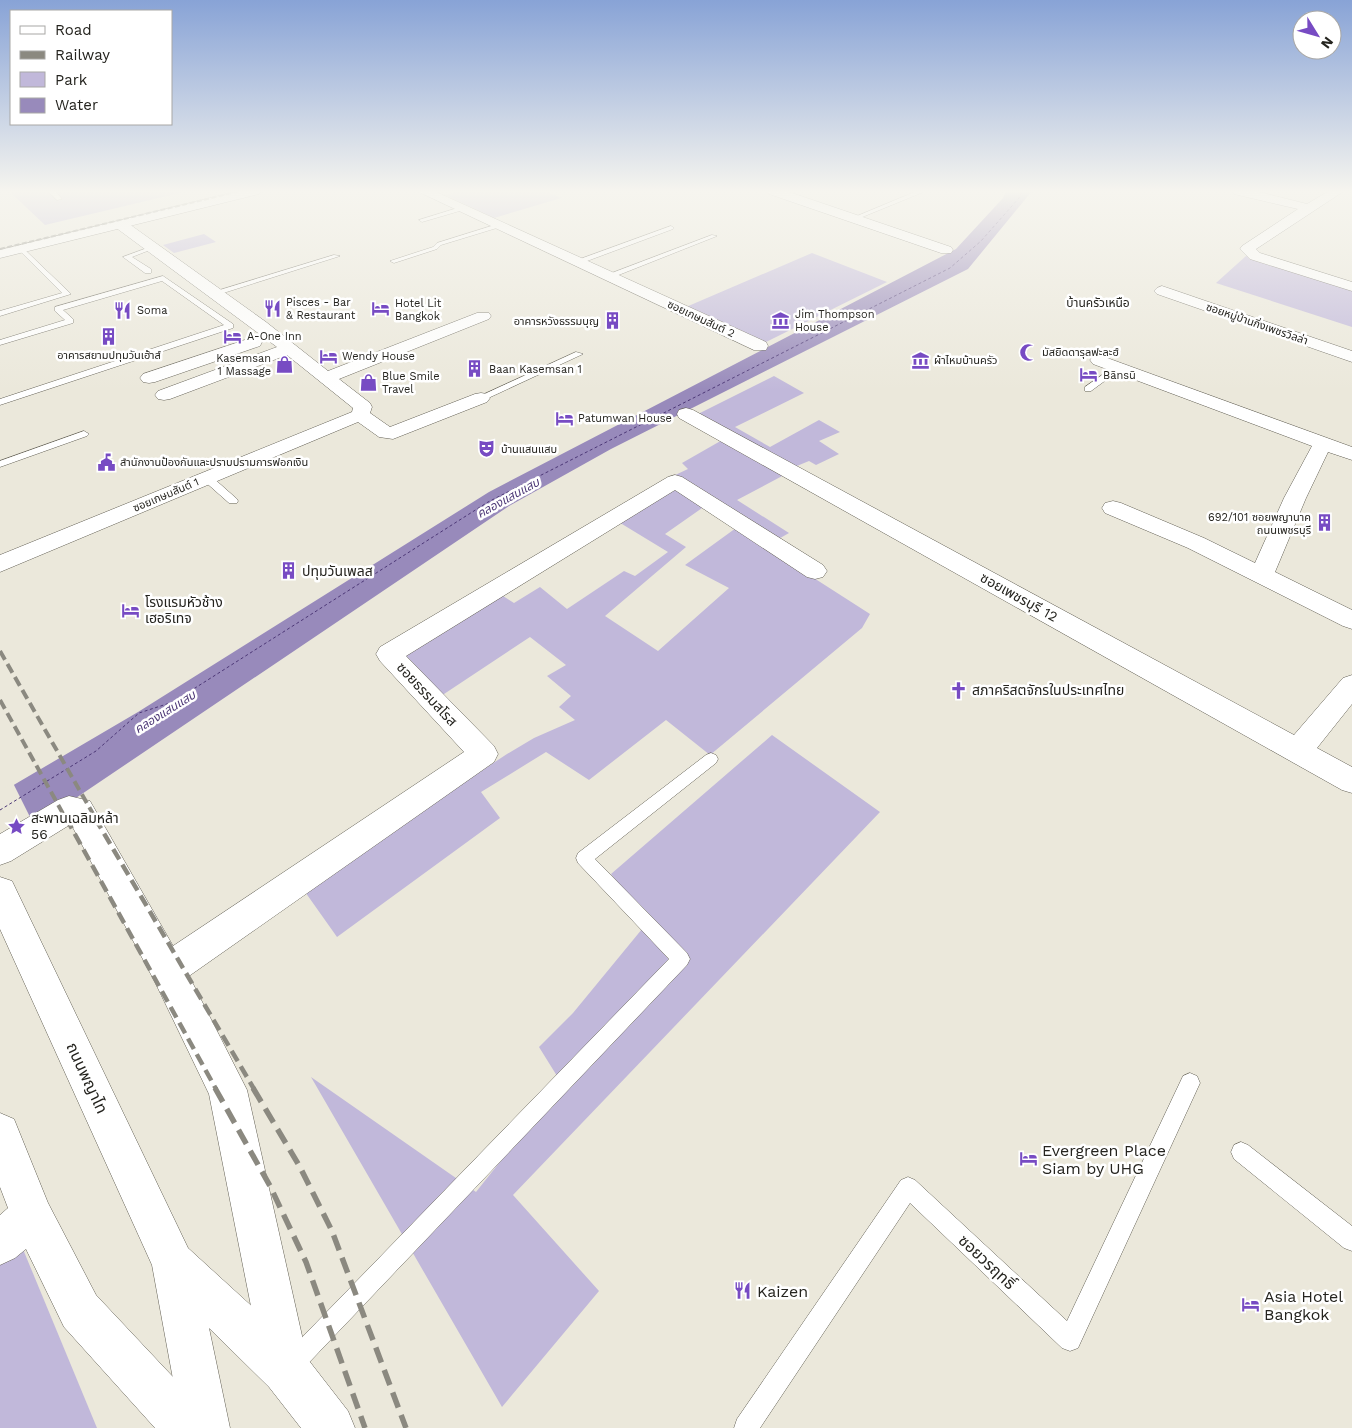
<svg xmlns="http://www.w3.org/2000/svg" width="1352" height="1428" viewBox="0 0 1352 1428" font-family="'Work Sans','Noto Sans Thai',sans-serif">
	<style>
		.green { fill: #c1b8da }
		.water { fill: #988abb }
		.pier { fill: #ebe8db }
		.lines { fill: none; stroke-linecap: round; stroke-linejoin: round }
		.ferry { stroke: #4c3776; stroke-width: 1; stroke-dasharray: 3 2.5; stroke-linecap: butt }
		.service-casing { stroke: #636055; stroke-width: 1 }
		.minor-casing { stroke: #636055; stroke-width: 1 }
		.secondary-casing { stroke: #636055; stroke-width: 1 }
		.primary-casing { stroke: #636055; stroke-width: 1 }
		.service { fill: #fff; fill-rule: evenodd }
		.minor { fill: #fff; fill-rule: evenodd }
		.secondary { fill: #fff; fill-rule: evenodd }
		.primary { fill: #fff; fill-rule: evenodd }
		.rail-far3 { stroke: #8b8980; stroke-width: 2; stroke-dasharray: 5 2.5; stroke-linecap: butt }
		.rail-far2 { stroke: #8b8980; stroke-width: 4; stroke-dasharray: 10 5; stroke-linecap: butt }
		.rail-far1 { stroke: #8b8980; stroke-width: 4.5; stroke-dasharray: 12 6; stroke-linecap: butt }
		.rail { stroke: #8b8980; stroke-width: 5.5; stroke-dasharray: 16 8; stroke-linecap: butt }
		.labels { text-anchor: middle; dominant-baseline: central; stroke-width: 5; stroke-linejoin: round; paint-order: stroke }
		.far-poi-label { font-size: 11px; fill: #25241f; stroke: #fff; text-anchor: start }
		.far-street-label { font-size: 11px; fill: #25241f; stroke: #fff }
		.far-neighbourhood-label { font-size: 12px; fill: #25241f; stroke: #fff }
		.far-water-label { font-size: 12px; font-style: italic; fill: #4c3776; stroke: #fff }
		.poi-label { font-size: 14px; fill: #25241f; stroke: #fff; text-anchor: start }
		.street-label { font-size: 14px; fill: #25241f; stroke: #fff }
		.near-street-label { font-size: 16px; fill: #25241f; stroke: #fff }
		.near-poi-label { font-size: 16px; fill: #25241f; stroke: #fff; text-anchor: start }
	</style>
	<rect width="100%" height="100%" fill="#ebe8db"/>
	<!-- green -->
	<g class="green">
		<path d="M9,191H188L45,225Z"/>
		<path d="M459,191H546L561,198L494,218L445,195Z"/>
		<path d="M204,234L216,242L174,253L163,245Z"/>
		<path d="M812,253L887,282L762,344L686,307Z"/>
		<path d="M1246,256L1352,289V327L1216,283Z"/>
		<path d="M774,376L804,393L735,427L770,447L819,420L840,432L819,441L839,454L816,465L809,461L792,468L696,415Z"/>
		<path d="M724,439L786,474L737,500L789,533L775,541L673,476L688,469L682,463Z"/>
		<path d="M674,486L705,506L665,534L686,547L605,616L658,651L729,588L685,565L736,528L870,614L862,628L710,755L666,720L589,780L546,752L481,792L500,818L337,937L303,889L507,754L534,738L575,720L559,707L571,696L547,676L566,665L530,637L441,696L397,655L500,594L514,603L540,587L567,609L624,571L635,576L668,552L617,521Z"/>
		<path d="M772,735L880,812L513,1195L599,1291L502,1407L311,1077L476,1192L562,1084L539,1047L573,1013L647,923L611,874Z"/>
		<path d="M20,1242L97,1428H0V1259Z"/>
	</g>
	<!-- water -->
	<path class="water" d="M1006,191H1032L968,269L611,449L509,506L67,804L0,845V793L138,712L489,492L956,249L1003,198Z"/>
	<!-- pier -->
	<path class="pier" d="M13,783L35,827L0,848V790Z"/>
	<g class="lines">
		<!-- ferry -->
		<path class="ferry" d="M0,810L96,751L139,713L173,702L488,502L950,268L981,241L1019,198L1022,191"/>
		<defs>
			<g id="service">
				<path d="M48,191H55L62,199L57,200Z"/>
				<path d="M917,191H926L855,220L850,219Z"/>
				<path d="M461,207L463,208V210L422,222L419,220Z"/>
				<path d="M498,224L501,226L500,227L441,245L437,249L394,263L390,261L433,247L437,243Z"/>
				<path d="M671,226L674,228L673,229L579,264L572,262Z"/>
				<path d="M712,235L717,236L611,278L604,276Z"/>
				<path d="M150,247L155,248L132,257L151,269V273H145L123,257Z"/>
				<path d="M19,248H23L71,294L0,316V311L62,293L19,250Z"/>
				<path d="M334,255L340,256L217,295L210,293Z"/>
				<path d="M163,276L233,324V328L0,405V399L224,325L162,281L63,310L73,319V323L0,345V340L65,320L55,311V307Z"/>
				<path d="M576,352L583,354L484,400H478L476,398Z"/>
				<path d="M1118,364L1122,367L1121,369L1091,391H1085V387Z"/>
				<path d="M84,431L89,434L87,436L0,467V461Z"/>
				<path d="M207,475L211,476L237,499L238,501L237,503H229L203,480L202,478Z"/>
				<path d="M711,753L716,755L718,759L716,763L595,859L687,953L690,959L687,965L300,1372L292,1376L284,1372L280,1364L284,1356L669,959L578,863L576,858L578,853L706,755Z"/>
				<path d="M1190,1073L1197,1076L1200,1083L1078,1348L1070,1351L1062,1348L910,1203L760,1428H734L737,1419L901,1180L908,1177L915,1180L1067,1321L1183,1076Z"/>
				<path d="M1241,1142L1248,1145L1352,1226V1251L1344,1248L1234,1159L1231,1152L1234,1145Z"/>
			</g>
			<g id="minor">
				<path d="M417,191H434L766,342L768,346L766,350H754Z"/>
				<path d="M767,191H786L951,247L953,250L951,253H941L769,194Z"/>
				<path d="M1232,191H1255L1307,204L1329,191H1344L1256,249L1260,253L1352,282V291L1250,259L1240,249L1242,246L1298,209L1234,194Z"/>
				<path d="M120,220L125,221L266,322L328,371L477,313H489L491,316L489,319L339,379L370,403L372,407L370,413L390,427L475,394L481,393L487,394L490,398L487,402L393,439L379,437L358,422L0,572V555L352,412L353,408L287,355L170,399L164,400L158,399L155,395L158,391L277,347L115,227L113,224Z"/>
				<path d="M1162,286L1352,351V362L1157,294L1154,291L1157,288Z"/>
				<path d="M254,337L260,338L262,342L260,346L155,382L149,383L143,382L140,378L143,374Z"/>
				<path d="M1099,355L1352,447V460L1328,452L1306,498L1275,572L1352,610V629L1343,626L1188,548L1105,513L1102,508L1105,503L1113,501L1121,503L1204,538L1255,563L1284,498L1312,446L1093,364L1090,360L1093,356Z"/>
				<path d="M686,408L693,410L1294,735L1343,678L1352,675V704L1317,748L1352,767V793L1342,790L679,418L677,414L679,410Z"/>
				<path d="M675,475L682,477L823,565L827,571L823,577L815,579L807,577L675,490L406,656L494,746L498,754L494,762L189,976L247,1090L309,1367L302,1383L286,1390L270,1383L263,1367L209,1094L155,982L71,824L11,861L0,865V834L58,800L69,796L90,801L173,946L464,752L380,661L376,654L380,647L668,477Z"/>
				<path d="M0,1113L14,1119L48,1203L96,1295L205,1411L212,1428H155L64,1327L26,1249L15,1258L0,1265V1215L8,1208L0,1187Z"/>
			</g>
			<path id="secondary" d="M239,191H261L259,194L0,258V250Z"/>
			<path id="primary" d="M0,877L12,881L188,1248L303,1353L348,1411L355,1428H301L269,1387L209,1328L230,1428H182L152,1265L0,929Z"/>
		</defs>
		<!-- service casing -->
		<use href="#service" class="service-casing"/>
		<!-- minor casing -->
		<use href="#minor" class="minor-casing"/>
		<!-- secondary casing -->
		<use href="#secondary" class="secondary-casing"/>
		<!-- primary casing -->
		<use href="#primary" class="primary-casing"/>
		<!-- service -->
		<use href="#service" class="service"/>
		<!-- minor -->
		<use href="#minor" class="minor"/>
		<!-- secondary -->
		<use href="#secondary" class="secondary"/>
		<!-- primary -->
		<use href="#primary" class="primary"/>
		<!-- rail-far3 -->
		<path class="rail-far3" d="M0,249L240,191"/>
		<!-- rail-far2 -->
		<g class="rail-far2">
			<path d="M0,651L96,819"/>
			<path d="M0,700L66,819"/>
		</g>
		<!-- rail-far1 -->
		<g class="rail-far1">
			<path d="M66,818L216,1089"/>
			<path d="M95,818L254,1089"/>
		</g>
		<!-- rail -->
		<g class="rail">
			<path d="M215,1088L270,1186L306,1262L365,1428"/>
			<path d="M253,1088L300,1167L332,1231L406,1428"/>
		</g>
	</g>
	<!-- sky -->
	<linearGradient id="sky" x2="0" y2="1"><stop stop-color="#88a3d6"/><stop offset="0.49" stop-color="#f6f5ef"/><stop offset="1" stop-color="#f6f5ef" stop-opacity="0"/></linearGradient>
	<rect width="1352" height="391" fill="url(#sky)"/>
	<!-- icons -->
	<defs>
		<symbol id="restaurant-bare" viewBox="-9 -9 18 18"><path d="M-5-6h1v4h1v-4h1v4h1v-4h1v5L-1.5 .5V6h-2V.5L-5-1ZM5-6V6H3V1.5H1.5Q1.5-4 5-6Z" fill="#774bc3" stroke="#fff" stroke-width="2.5" paint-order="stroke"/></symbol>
		<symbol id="hotel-bare" viewBox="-9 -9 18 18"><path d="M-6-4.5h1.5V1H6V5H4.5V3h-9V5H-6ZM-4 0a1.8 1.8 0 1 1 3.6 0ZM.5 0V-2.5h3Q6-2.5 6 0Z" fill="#774bc3" stroke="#fff" stroke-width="2.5" paint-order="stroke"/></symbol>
		<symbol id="museum-bare" viewBox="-9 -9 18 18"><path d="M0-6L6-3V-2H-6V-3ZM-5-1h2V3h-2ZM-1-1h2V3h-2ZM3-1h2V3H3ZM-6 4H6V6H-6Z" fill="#774bc3" stroke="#fff" stroke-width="2.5" paint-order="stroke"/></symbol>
		<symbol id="building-bare" viewBox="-9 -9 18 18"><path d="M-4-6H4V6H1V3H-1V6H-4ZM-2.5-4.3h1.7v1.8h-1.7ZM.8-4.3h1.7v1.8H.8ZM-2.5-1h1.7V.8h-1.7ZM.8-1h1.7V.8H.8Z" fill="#774bc3" stroke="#fff" stroke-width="2.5" paint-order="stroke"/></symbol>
		<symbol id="mosque-bare" viewBox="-9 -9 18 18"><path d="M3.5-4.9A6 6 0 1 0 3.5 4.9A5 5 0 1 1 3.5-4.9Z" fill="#774bc3" stroke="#fff" stroke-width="2.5" paint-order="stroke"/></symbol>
		<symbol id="shop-bare" viewBox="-9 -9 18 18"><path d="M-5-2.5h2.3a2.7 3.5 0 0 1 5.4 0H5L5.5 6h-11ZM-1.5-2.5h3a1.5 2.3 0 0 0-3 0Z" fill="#774bc3" stroke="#fff" stroke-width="2.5" paint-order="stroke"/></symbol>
		<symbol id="theatre-bare" viewBox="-9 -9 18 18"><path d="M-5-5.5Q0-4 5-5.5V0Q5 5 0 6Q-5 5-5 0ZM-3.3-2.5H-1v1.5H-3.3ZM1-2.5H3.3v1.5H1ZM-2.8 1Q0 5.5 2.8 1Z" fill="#774bc3" stroke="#fff" stroke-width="2.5" paint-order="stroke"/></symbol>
		<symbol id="civic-bare" viewBox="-9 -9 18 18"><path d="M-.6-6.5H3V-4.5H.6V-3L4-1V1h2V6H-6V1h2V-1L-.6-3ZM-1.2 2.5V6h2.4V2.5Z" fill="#774bc3" stroke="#fff" stroke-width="2.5" paint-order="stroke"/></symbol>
		<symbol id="church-bare" viewBox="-9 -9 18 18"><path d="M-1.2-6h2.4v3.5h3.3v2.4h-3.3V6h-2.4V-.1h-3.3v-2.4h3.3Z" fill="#774bc3" stroke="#fff" stroke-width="2.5" paint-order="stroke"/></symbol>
		<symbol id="sight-bare" viewBox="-9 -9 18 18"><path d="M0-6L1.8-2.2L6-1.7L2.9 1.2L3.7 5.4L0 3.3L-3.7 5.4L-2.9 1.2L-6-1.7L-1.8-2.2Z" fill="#774bc3" stroke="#fff" stroke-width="2.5" paint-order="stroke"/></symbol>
	</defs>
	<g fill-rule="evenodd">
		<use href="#restaurant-bare" x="260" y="296" width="25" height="25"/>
		<use href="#hotel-bare" x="368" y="296" width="25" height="25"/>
		<use href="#restaurant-bare" x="110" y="298" width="25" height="25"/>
		<use href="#museum-bare" x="768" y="308" width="25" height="25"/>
		<use href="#building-bare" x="600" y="308" width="25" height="25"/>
		<use href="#hotel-bare" x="220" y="324" width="25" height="25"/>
		<use href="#building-bare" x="96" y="324" width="25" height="25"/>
		<use href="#mosque-bare" x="1016" y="340" width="25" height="25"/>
		<use href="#hotel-bare" x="316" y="344" width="25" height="25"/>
		<use href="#museum-bare" x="908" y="348" width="25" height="25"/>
		<use href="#shop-bare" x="272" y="352" width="25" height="25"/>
		<use href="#building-bare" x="462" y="356" width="25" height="25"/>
		<use href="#hotel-bare" x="1076" y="362" width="25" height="25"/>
		<use href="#shop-bare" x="356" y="370" width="25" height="25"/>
		<use href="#hotel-bare" x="552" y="406" width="25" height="25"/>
		<use href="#theatre-bare" x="474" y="436" width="25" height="25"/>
		<use href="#civic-bare" x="94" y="450" width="25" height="25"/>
		<use href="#building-bare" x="1312" y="510" width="25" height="25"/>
		<use href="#building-bare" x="276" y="558" width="25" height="25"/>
		<use href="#hotel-bare" x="118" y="598" width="25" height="25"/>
		<use href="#church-bare" x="946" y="678" width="25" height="25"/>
		<use href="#sight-bare" x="4" y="814" width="25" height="25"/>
		<use href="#hotel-bare" x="1016" y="1146" width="25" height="25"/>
		<use href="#restaurant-bare" x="730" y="1278" width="25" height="25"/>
		<use href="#hotel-bare" x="1238" y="1292" width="25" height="25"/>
	</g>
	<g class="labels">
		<!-- far-poi labels -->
		<g class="far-poi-label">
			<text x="286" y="302">Pisces - Bar<tspan x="286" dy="13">&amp; Restaurant</tspan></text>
			<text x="395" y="303">Hotel Lit<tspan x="395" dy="13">Bangkok</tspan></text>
			<text x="137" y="310">Soma</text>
			<text x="795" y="314">Jim Thompson<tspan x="795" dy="13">House</tspan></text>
			<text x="599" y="321" text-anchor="end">อาคารหวังธรรมบุญ</text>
			<text x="247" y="336">A-One Inn</text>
			<text x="1042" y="352">มัสยิดดารุลฟะละฮ์</text>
			<text x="109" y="355" text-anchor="middle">อาคารสยามปทุมวันเฮ้าส์</text>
			<text x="342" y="356">Wendy House</text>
			<text x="271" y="358" text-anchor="end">Kasemsan<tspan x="271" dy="13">1 Massage</tspan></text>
			<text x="934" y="360">ผ้าไหมบ้านครัว</text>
			<text x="489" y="369">Baan Kasemsan 1</text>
			<text x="1103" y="375">Bānsū</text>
			<text x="382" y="376">Blue Smile<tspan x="382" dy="13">Travel</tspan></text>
			<text x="578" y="418">Patumwan House</text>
			<text x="501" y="449">บ้านแสนแสบ</text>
			<text x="120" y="462">สำนักงานป้องกันและปราบปรามการฟอกเงิน</text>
			<text x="1311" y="517" text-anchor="end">692/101 ซอยพญานาค<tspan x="1311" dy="13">ถนนเพชรบุรี</tspan></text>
		</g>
		<!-- far-street labels -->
		<g class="far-street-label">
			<text transform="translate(701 319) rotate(25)">ซอยเกษมสันต์ 2</text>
			<text transform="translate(1257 324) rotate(19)">ซอยหมู่บ้านกิ่งเพชรวิลล่า</text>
			<text transform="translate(166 495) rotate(-23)">ซอยเกษมสันต์ 1</text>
		</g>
		<!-- far-neighbourhood labels -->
		<g class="far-neighbourhood-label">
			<text x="1098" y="303">บ้านครัวเหนือ</text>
		</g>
		<!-- far-water labels -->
		<g class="far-water-label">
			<text transform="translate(508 498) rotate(-29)">คลองแสนแสบ</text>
			<text transform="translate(165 712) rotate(-32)">คลองแสนแสบ</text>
		</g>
		<!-- poi labels -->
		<g class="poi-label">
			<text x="302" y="571">ปทุมวันเพลส</text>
			<text x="145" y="602">โรงแรมหัวช้าง<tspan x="145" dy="16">เฮอริเทจ</tspan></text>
			<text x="972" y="690">สภาคริสตจักรในประเทศไทย</text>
			<text x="31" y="818">สะพานเฉลิมหล้า<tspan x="31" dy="16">56</tspan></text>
		</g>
		<!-- street labels -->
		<g class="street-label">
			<text transform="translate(1019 597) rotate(29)">ซอยเพชรบุรี 12</text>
			<text transform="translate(427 694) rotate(47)">ซอยธรรมสโรส</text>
		</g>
		<!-- near-street labels -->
		<g class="near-street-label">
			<text transform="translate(87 1078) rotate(65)">ถนนพญาไท</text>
			<text transform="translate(987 1262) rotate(43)">ซอยวรฤทธิ์</text>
		</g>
		<!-- near-poi labels -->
		<g class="near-poi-label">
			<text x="1042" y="1150">Evergreen Place<tspan x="1042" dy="18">Siam by UHG</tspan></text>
			<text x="757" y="1291">Kaizen</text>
			<text x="1264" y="1296">Asia Hotel<tspan x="1264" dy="18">Bangkok</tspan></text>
		</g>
	</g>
	<!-- legend -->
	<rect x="10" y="10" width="162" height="115" fill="#ffffff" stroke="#a8a7a5"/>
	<rect x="20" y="26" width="25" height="8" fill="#ffffff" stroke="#a8a7a5"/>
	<text x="55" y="35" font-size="15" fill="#25241f">Road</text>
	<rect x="20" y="51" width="25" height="8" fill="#8b8980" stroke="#a8a7a5"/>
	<text x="55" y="60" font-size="15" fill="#25241f">Railway</text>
	<rect x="20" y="72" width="25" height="15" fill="#c1b8da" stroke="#a8a7a5"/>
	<text x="55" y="85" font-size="15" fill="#25241f">Park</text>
	<rect x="20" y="98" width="25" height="15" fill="#988abb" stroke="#a8a7a5"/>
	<text x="55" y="110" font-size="15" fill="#25241f">Water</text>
	<!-- north arrow -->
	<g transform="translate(1317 35) rotate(127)"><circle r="24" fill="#ffffff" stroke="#a8a7a5"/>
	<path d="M0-4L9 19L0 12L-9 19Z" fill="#774bc3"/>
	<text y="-8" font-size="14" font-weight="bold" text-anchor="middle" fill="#25241f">N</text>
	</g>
</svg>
